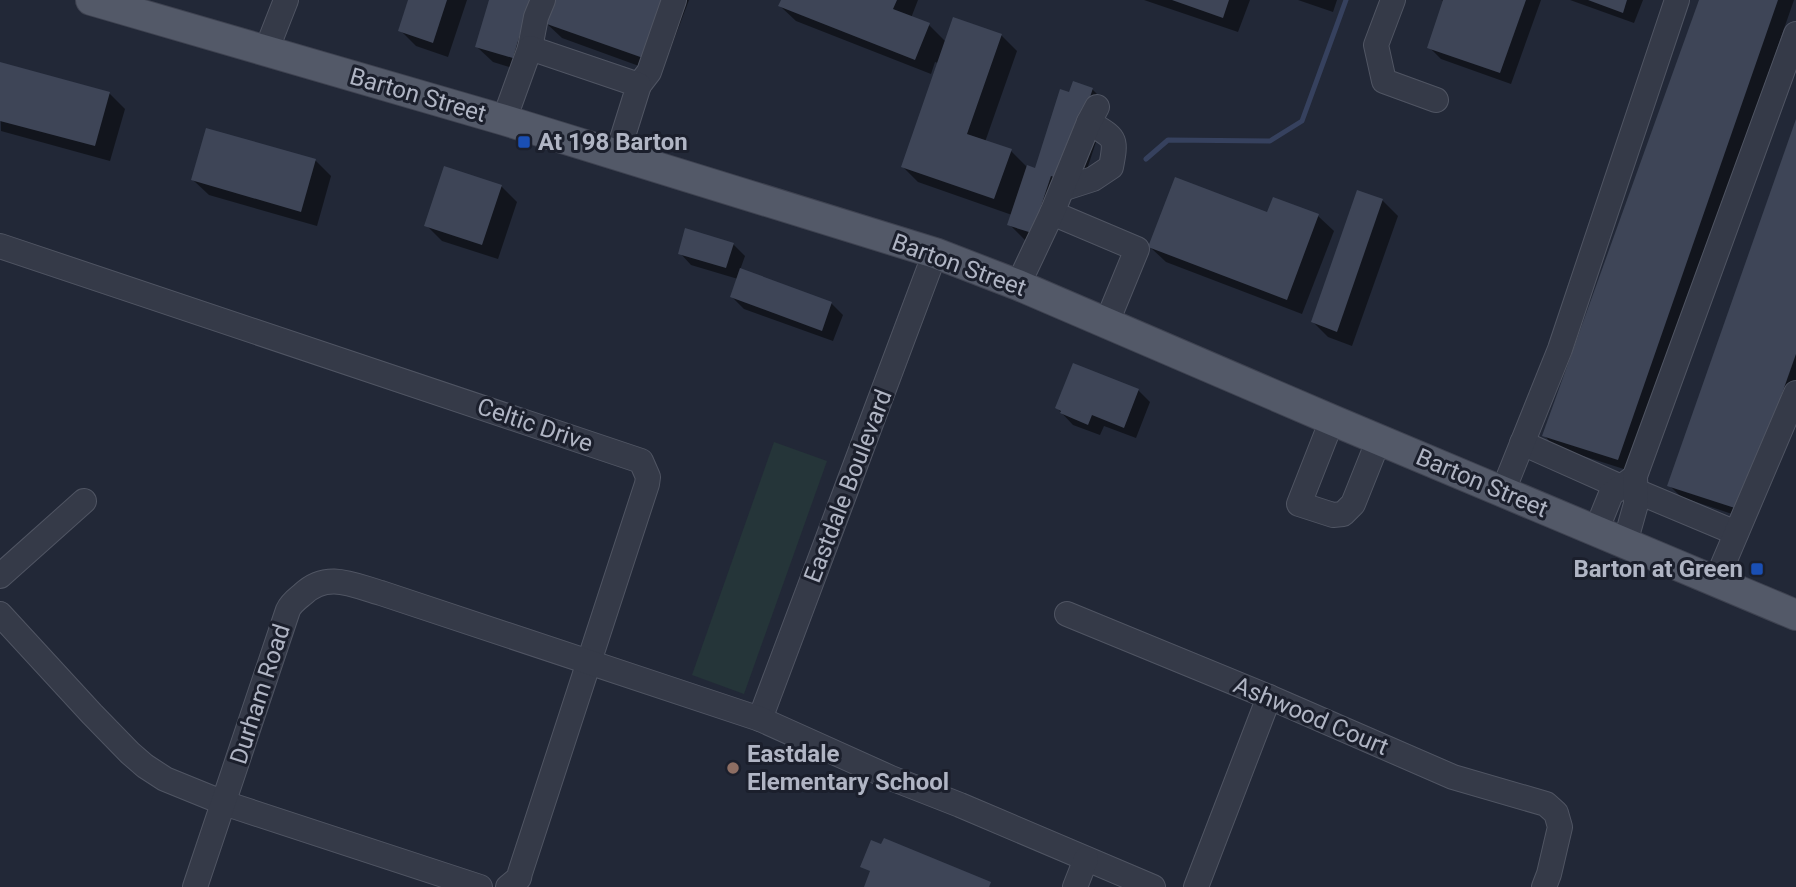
<svg xmlns="http://www.w3.org/2000/svg" width="1796" height="887" viewBox="0 0 1796 887" font-family="Roboto,sans-serif">
	<style>
		.green { fill: #253539 }
		.shadow { fill: #0007 }
		.lines { fill: none; stroke-linecap: round; stroke-linejoin: round }
		.stream { stroke: #36415e; stroke-width: 5 }
		.building { fill: #3e4557 }
		.minor-casing { stroke: #505563; stroke-width: 26 }
		.major-casing { stroke: #3f4351; stroke-width: 32 }
		.minor { stroke: #353a48; stroke-width: 24 }
		.major { stroke: #535968; stroke-width: 30 }
		.transit-dot { fill: #1a4fb4; stroke: #1b1f2c; stroke-width: 2.5 }
		.education-dot { fill: #8d6e63; stroke: #1b1f2c; stroke-width: 2.5 }
		.labels { text-anchor: middle; dominant-baseline: central; stroke-width: 6; stroke-linejoin: round; paint-order: stroke }
		.street-label { font-size: 24px; fill: #b0b5c4; stroke: #1b1f2c }
		.poi-label { font-size: 24px; font-weight: bold; fill: #b0b5c4; stroke: #1b1f2c; text-anchor: start }
	</style>
	<rect width="100%" height="100%" fill="#222837"/>
	<!-- green -->
	<path class="green" d="M774,442L827,461L744,694L692,675Z"/>
	<!-- shadow -->
	<g class="shadow">
		<path d="M410,0H467L448,57L416,46L400,30Z"/>
		<path d="M491,0H549L528,73L493,62L477,47Z"/>
		<path d="M554,0H689L661,74L562,38L545,22Z"/>
		<path d="M783,0H918L911,18L929,25L946,42L1001,35L1017,51L985,142L1011,151L1027,167L1036,170L1071,94L1092,89L1108,105L1079,194L1067,190L1048,247L1025,240L1009,224L1012,215L918,182L903,167L938,63L935,62L931,74L796,21L780,6Z"/>
		<path d="M1144,0H1250L1238,32Z"/>
		<path d="M1298,0H1337L1333,12Z"/>
		<path d="M1441,0H1541L1511,84L1441,59L1429,47L1445,1Z"/>
		<path d="M1570,0H1643L1634,23Z"/>
		<path d="M1701,0H1794L1630,471L1555,447L1544,435Z"/>
		<path d="M0,64L109,93L125,109L110,161L1,131Z"/>
		<path d="M1796,124V398L1753,521L1681,497L1669,485Z"/>
		<path d="M208,130L316,161L331,176L317,226L209,195L193,180Z"/>
		<path d="M501,186L517,202L498,259L442,241L426,225Z"/>
		<path d="M1382,200L1398,216L1352,346L1328,337L1313,322Z"/>
		<path d="M1268,214L1318,216L1334,231L1302,314L1166,262L1150,247Z"/>
		<path d="M733,244L745,256L740,270L831,303L843,315L833,341L744,309L732,297L738,279L691,265L680,253Z"/>
		<path d="M1138,390L1150,402L1136,438L1104,426L1100,435L1073,425L1057,408Z"/>
	</g>
	<g class="lines">
		<!-- stream -->
		<path class="stream" d="M1146,159L1168,140L1270,141L1302,121L1346,0"/>
	</g>
	<!-- building -->
	<g class="building">
		<path d="M408,0H447L433,43L398,31Z"/>
		<path d="M489,0H530L513,58L475,47Z"/>
		<path d="M552,0H668L646,59L544,23Z"/>
		<path d="M781,0H897L893,9L930,23L915,60L778,6Z"/>
		<path d="M1172,0H1229L1223,18Z"/>
		<path d="M1443,0H1526L1500,73L1427,48Z"/>
		<path d="M1588,0H1627L1623,13Z"/>
		<path d="M1699,0H1778L1618,460L1542,436Z"/>
		<path d="M953,17L1002,34L967,134L1012,149L994,199L901,167Z"/>
		<path d="M0,62L110,92L95,146L0,121Z"/>
		<path d="M1073,81L1093,88L1063,180L1051,176L1032,233L1007,225L1027,165L1035,168L1060,89L1069,92Z"/>
		<path d="M1796,119V354L1741,510L1667,486Z"/>
		<path d="M206,128L316,159L301,212L191,180Z"/>
		<path d="M444,166L502,185L482,245L424,226Z"/>
		<path d="M1175,177L1267,212L1273,197L1319,214L1287,300L1148,247Z"/>
		<path d="M1357,190L1383,199L1337,332L1311,322Z"/>
		<path d="M685,228L734,243L726,268L678,254Z"/>
		<path d="M740,268L832,302L822,331L730,297Z"/>
		<path d="M1073,363L1139,389L1124,428L1092,415L1088,425L1060,413L1061,411L1055,408Z"/>
		<path d="M884,838L991,882L989,887H864L870,871L860,867L871,840L881,844Z"/>
	</g>
	<g class="lines">
		<defs>
			<g id="minor">
				<path d="M1393,0L1376,45L1384,81L1436,100"/>
				<path d="M530,48L536,17L543,0"/>
				<path d="M266,51L286,0"/>
				<path d="M639,85L649,72L674,0"/>
				<path d="M504,120L530,48L639,85L617,155"/>
				<path d="M1062,189L1093,179L1111,167C1117,136 1115,139 1089,122"/>
				<path d="M1052,213L1137,249L1107,322"/>
				<path d="M0,246L641,461L648,477L647,484L520,873L519,878L508,887"/>
				<path d="M1018,285L1052,213L1089,122L1097,107"/>
				<path d="M1332,420L1299,504L1333,515L1343,514L1353,504L1379,439"/>
				<path d="M1522,443L1621,487"/>
				<path d="M1503,491L1560,349L1677,0"/>
				<path d="M1636,491L1736,533"/>
				<path d="M1596,531L1611,494L1632,479"/>
				<path d="M1625,543L1636,504L1635,476L1796,34"/>
				<path d="M0,576L84,501"/>
				<path d="M1716,581L1796,393"/>
				<path d="M0,614L92,714L130,753L145,766L165,779L224,803L480,887"/>
				<path d="M1067,614L1269,697L1453,777L1546,804L1556,813L1560,827L1549,874L1544,887"/>
				<path d="M760,719L935,253"/>
				<path d="M195,887L288,610C291,603 297,599 303,594C327,571 353,585 381,593L760,719L891,778L960,805L1153,887"/>
				<path d="M1075,887L1086,859"/>
				<path d="M1196,887L1269,697"/>
			</g>
			<path id="major" d="M91,0L504,120L935,253L1018,285L1332,420L1796,615"/>
		</defs>
		<!-- minor casing -->
		<use href="#minor" class="minor-casing"/>
		<!-- major casing -->
		<use href="#major" class="major-casing"/>
		<!-- minor -->
		<use href="#minor" class="minor"/>
		<!-- major -->
		<use href="#major" class="major"/>
	</g>
	<!-- markers -->
	<g class="transit-dot">
		<rect x="517" y="135" width="14" height="14" rx="3.5"/>
		<rect x="1750" y="562" width="14" height="14" rx="3.5"/>
	</g>
	<circle class="education-dot" cx="733" cy="768" r="7"/>
	<g class="labels">
		<!-- street labels -->
		<g class="street-label">
			<text transform="translate(418 95) rotate(16)">Barton Street</text>
			<text transform="translate(959 265) rotate(20)">Barton Street</text>
			<text transform="translate(535 425) rotate(19)">Celtic Drive</text>
			<text transform="translate(1482 483) rotate(23)">Barton Street</text>
			<text transform="translate(848 486) rotate(-69)">Eastdale Boulevard</text>
			<text transform="translate(260 694) rotate(-72)">Durham Road</text>
			<text transform="translate(1311 716) rotate(23)">Ashwood Court</text>
		</g>
		<!-- poi labels -->
		<g class="poi-label">
			<text x="538" y="142">At 198 Barton</text>
			<text x="1743" y="569" text-anchor="end">Barton at Green</text>
			<text x="747" y="754">Eastdale<tspan x="747" dy="28">Elementary School</tspan></text>
		</g>
	</g>
</svg>
